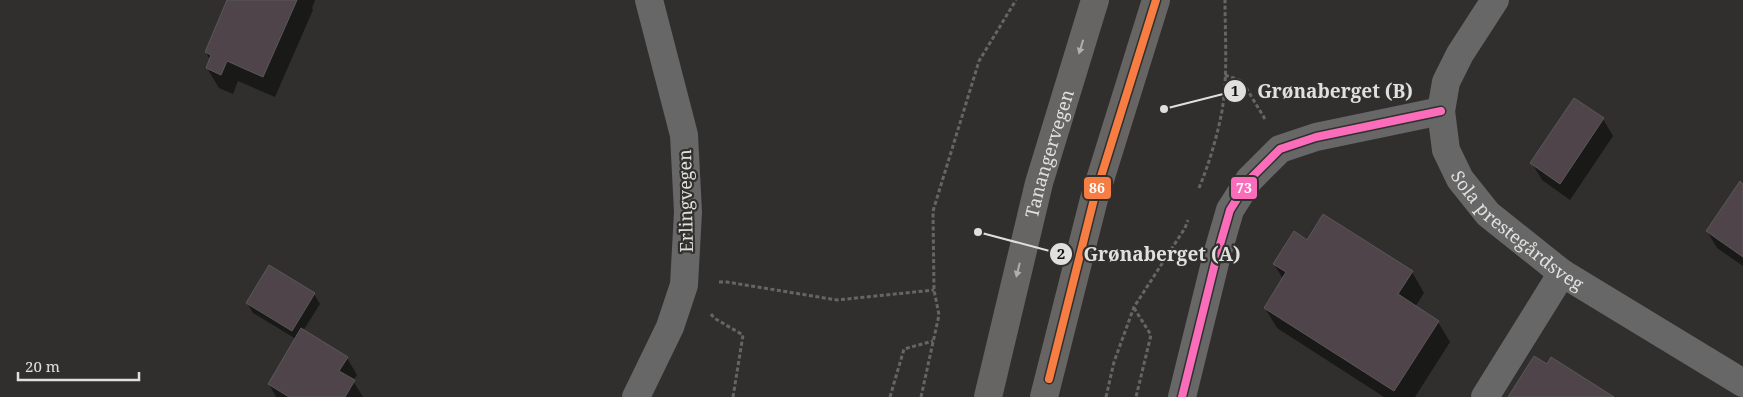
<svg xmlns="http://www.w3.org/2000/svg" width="1743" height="397" viewBox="0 0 1743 397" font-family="'Noto Serif',serif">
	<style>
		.shadow { fill: #0007 }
		.building { fill: #4f4449; stroke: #5a5858 }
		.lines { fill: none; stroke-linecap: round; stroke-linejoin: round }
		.path { stroke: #666565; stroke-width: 3; stroke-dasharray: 4 2.5; stroke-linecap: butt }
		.minor { stroke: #676767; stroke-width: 28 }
		.highway { stroke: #666564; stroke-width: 28 }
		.bus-1-casing { stroke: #31302d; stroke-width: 11 }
		.bus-2-casing { stroke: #31302d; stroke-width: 11 }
		.bus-1 { stroke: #f77d43; stroke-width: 8 }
		.bus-2 { stroke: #fb6dba; stroke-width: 8 }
		.oneway { fill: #afafad }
		.labels { text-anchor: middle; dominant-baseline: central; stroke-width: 4.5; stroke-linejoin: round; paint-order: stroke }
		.street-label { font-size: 18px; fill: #e0e0de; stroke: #31302d }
		.leader { fill: none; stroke: #e0e0de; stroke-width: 2 }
		.callout-dot { fill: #e0e0de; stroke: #31302d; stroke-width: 2 }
		.mark-label { font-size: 15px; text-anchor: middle; font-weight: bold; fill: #111 }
		.callout-label { font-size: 19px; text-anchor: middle; font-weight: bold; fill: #e0e0de; stroke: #31302d; stroke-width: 4.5; stroke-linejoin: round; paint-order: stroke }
		.line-badge { stroke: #31302d; stroke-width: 2 }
		.badge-label { font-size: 14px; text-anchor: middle; font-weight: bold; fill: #fff }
	</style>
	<rect width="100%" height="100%" fill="#302f2e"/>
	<!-- shadow -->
	<g class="shadow">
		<path d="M229,0H315L312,8L313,10L275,97L238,81L233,94L219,88L207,68L210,60L206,52Z"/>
		<path d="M1574,100L1603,119L1613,136L1570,200L1542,180L1532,163Z"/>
		<path d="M1743,185V266L1717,248L1707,231Z"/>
		<path d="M1324,216L1412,272L1424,293L1415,307L1438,322L1450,342L1415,397H1384L1277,328L1265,308L1283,279L1274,264L1308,242Z"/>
		<path d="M270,267L314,294L320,304L303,331L347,358L357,375L353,381L363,397H276L269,384L296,339L253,313L247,303Z"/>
	</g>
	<!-- building -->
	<g class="building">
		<path d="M227,0H297L263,77L227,61L221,75L206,68L211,55L205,52Z"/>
		<path d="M1574,98L1604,118L1560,184L1530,163Z"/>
		<path d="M1740,181L1743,184V257L1706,231Z"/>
		<path d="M1323,214L1413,271L1398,294L1439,321L1394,391L1264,308L1286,272L1273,264L1294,231L1307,240Z"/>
		<path d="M269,265L315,293L292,331L246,303Z"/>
		<path d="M301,328L348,357L339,371L355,380L345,397H289L268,384Z"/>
		<path d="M1534,356L1547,364L1551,357L1614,397H1508Z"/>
	</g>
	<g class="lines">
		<!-- path -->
		<g class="path">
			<path d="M1225,75L1242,81L1265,119"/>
			<path d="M1199,188C1209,164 1217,137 1222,111C1228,75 1225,37 1225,0"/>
			<path d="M719,282H727L837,300L934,290"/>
			<path d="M1134,308L1151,335L1136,397"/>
			<path d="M711,314L714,318L743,335L733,397"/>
			<path d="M890,397L904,349L933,341"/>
			<path d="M921,397L939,315L934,290L933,211L979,61L1016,0"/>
			<path d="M1106,397L1114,362L1134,307L1185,228L1188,220"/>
		</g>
		<!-- minor -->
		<g class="minor">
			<path id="s1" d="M1495,0L1460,54L1446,82L1441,111L1446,150L1460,179L1488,214L1562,273L1743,383"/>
			<path d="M636,397L670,327L684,285L688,212L684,135L649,0"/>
			<path d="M1182,397L1217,255L1230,210L1249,180L1280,149L1316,137L1441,111"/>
			<path d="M1485,397L1562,273"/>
		</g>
		<!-- highway -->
		<g class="highway">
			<path id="s2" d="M988,397L1039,183L1095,0"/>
			<path d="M1044,397L1094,199L1156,0"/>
		</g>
		<defs>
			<path id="bus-1" d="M1049,379L1094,199L1156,0"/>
			<path id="bus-2" d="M1182,397L1217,255L1230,210L1249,180L1280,149L1316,137L1441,111"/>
		</defs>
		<!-- bus-1 casing -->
		<use href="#bus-1" class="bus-1-casing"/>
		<!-- bus-2 casing -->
		<use href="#bus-2" class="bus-2-casing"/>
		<!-- bus-1 -->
		<use href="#bus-1" class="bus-1"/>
		<!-- bus-2 -->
		<use href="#bus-2" class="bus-2"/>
	</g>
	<!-- one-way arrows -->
	<defs><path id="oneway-solid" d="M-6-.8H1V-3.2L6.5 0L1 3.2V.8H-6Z" transform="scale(1.25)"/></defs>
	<g class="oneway">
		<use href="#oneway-solid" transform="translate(1081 47) rotate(107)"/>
		<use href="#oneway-solid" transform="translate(1018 270) rotate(104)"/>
	</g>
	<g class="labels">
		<!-- street labels -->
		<g class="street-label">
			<text stroke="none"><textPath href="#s2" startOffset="251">Tanangervegen</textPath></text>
			<text transform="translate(685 201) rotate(-91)">Erlingvegen</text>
			<text stroke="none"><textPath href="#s1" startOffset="274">Sola prestegårdsveg</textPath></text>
		</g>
	</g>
	<!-- callouts -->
	<path class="leader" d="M1164 109L1235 91M978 232L1061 254"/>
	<g class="callout-dot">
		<circle cx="1164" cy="109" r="5"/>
		<circle cx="978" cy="232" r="5"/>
		<circle cx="1235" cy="91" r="12"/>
		<circle cx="1061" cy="254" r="12"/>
	</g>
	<g class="mark-label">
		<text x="1235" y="96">1</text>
		<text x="1061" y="259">2</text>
	</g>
	<g class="callout-label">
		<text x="1335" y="98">Grønaberget (B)</text>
		<text x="1162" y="261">Grønaberget (A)</text>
	</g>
	<g class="line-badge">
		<rect x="1083" y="176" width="29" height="24" rx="5" fill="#f77d43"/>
		<rect x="1230" y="176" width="28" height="24" rx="5" fill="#fb6dba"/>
	</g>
	<g class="badge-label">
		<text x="1097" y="193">86</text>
		<text x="1244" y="193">73</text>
	</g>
	<!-- scale -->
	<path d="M18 372v8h121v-8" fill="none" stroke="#e0e0de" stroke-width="2.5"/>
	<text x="25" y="372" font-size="15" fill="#e0e0de" stroke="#31302d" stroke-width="4" paint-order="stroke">20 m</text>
</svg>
